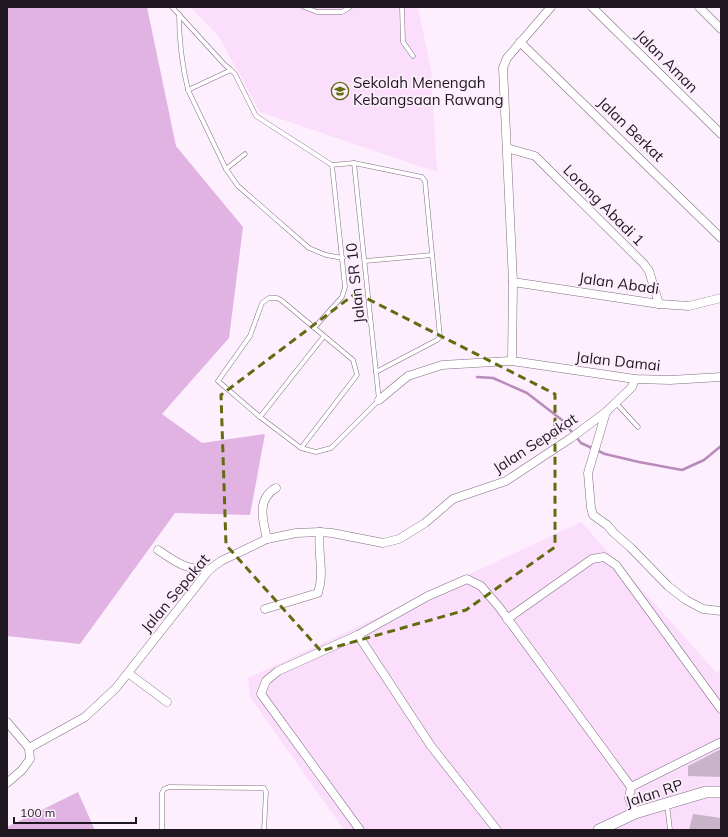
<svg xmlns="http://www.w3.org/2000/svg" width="728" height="837" viewBox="0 0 728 837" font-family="Mulish,sans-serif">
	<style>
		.built { fill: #fadefb }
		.green { fill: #e1b3e3 }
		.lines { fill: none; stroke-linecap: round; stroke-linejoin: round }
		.stream { stroke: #b88bba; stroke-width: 2.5 }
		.building { fill: #c8b3c9 }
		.lane-casing { stroke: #816e82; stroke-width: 5 }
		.street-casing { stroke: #816e82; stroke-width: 9 }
		.secondary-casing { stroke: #816e82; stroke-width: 12 }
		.lane { stroke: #fff; stroke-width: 4 }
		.street { stroke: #fff; stroke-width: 8 }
		.secondary { stroke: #fff; stroke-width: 11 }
		.marked { fill: none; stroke: #636b11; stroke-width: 3; stroke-dasharray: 8 5; stroke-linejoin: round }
		.labels { text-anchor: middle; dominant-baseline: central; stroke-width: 3.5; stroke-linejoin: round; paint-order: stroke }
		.street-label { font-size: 15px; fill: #1e171f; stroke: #fdeffd }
		.poi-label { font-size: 15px; fill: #1e171f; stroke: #fdeffd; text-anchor: start }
	</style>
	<rect width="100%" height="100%" fill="#fdeffd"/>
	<!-- built -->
	<g class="built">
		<path d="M190,7H418L431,70L437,172L260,112L219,37Z"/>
		<path d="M581,522L717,673L721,670V830H344L250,697L248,678Z"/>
	</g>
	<!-- green -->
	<g class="green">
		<path d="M7,7H147L176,146L243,227L229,338L162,414L202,443L265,434L250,515L175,513L80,644L7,636Z"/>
		<path d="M78,792L94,828L93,830H7V827Z"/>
	</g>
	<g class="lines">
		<!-- stream -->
		<path class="stream" d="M477,377L493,378L527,393L562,420L581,443L605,454L639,462L682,470L704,460L721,446"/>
	</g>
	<!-- building -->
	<g class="building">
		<path d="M721,749V777L688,776V766Z"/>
		<path d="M693,814L721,818V830H689Z"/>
	</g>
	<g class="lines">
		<defs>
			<g id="lane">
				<path d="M172,7L224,64L231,70"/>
				<path d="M304,7L317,12H342L350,7"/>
				<path d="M402,7L403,42L413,56"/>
				<path d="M179,14C179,40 182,65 188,90"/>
				<path d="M332,165L256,116L235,74L231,70L188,90L226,169L238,186L309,248L326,255L343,258"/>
				<path d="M226,169L245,154"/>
				<path d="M365,261L432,255"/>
				<path d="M314,328L342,297L345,287L332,165L354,163L422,177L425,181L440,337L437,340L376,372"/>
				<path d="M616,403L638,427"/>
				<path d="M260,417L324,336"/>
				<path d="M301,448L357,375L353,360L281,300L277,298H269L262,303L250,336L218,381L260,417L301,448L316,452L331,448L379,400L354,163"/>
				<path d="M667,804L670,830"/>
				<path d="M162,830V793L164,789L169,787L264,788L266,792L264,830"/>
			</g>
			<g id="street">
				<path d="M592,7L721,134"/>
				<path d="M699,7L721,29"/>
				<path d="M520,42L721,238"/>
				<path d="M507,148L535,156L644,264L649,271L659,304"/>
				<path d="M513,282L659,304L689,306L721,298"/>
				<path d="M512,361L513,282L503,68L507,58L551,7"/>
				<path d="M379,400L408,376L442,365L512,361L635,379L670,380L721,377"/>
				<path d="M606,412L588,473L591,508L593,515L607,525L614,533L631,548L668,586L686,600L703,609L721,611"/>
				<path d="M267,539C263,521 256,499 276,488"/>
				<path d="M158,550C177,563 185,569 209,570"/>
				<path d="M265,609L318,593C325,573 317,552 320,532"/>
				<path d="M507,619L592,559L604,557L616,565L721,709"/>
				<path d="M358,635L431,746L497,830"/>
				<path d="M128,673L167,702"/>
				<path d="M7,722L29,748L30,759L22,770L7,783"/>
				<path d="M29,748L85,717L116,688L209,570L221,561L267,539L296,533L320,532L332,533L383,543L399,539L425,523L453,499L506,481L571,438L606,412L632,387L635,379"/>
				<path d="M631,787L721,742"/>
				<path d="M360,830L261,694L266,681L278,671L358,635L428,596L467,579L481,586L499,607L631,787L629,798L635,813"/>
			</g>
			<path id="secondary" d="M599,830L635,813L706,792H721"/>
		</defs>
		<!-- lane casing -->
		<use href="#lane" class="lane-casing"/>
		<!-- street casing -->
		<use href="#street" class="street-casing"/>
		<!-- secondary casing -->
		<use href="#secondary" class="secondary-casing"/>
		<!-- lane -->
		<use href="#lane" class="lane"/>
		<!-- street -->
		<use href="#street" class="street"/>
		<!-- secondary -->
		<use href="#secondary" class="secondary"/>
	</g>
	<!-- marked area -->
	<path class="marked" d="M356,293L555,394V547L466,610L321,651L226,545L221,395Z"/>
	<!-- icons -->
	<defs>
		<symbol id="school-ring" viewBox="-11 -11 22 22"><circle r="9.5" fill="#fdeffd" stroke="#636b11" stroke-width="1.5"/><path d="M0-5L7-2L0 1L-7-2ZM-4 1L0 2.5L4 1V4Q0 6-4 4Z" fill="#636b11"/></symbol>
	</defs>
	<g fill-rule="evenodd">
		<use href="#school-ring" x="330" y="81" width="20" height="20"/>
	</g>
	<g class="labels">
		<!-- street labels -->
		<g class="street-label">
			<text transform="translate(667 61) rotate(45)">Jalan Aman</text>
			<text transform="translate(631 129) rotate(44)">Jalan Berkat</text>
			<text transform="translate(604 205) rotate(45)">Lorong Abadi 1</text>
			<text transform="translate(355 283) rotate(-96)">Jalan SR 10</text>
			<text transform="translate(619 283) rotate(8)">Jalan Abadi</text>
			<text transform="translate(618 361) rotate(6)">Jalan Damai</text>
			<text transform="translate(535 443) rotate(-33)">Jalan Sepakat</text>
			<text transform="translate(175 593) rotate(-50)">Jalan Sepakat</text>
			<text transform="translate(654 793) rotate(-18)">Jalan RP</text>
		</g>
		<!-- poi labels -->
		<g class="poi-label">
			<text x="353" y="82">Sekolah Menengah<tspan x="353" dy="17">Kebangsaan Rawang</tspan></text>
		</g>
	</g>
	<!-- border -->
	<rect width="728" height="837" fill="none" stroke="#1e171f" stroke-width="16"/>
	<!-- scale -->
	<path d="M14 817v6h122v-6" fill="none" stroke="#1e171f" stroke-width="2"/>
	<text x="20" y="817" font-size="12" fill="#1e171f" stroke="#fdeffd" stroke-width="3" paint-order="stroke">100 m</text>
</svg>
